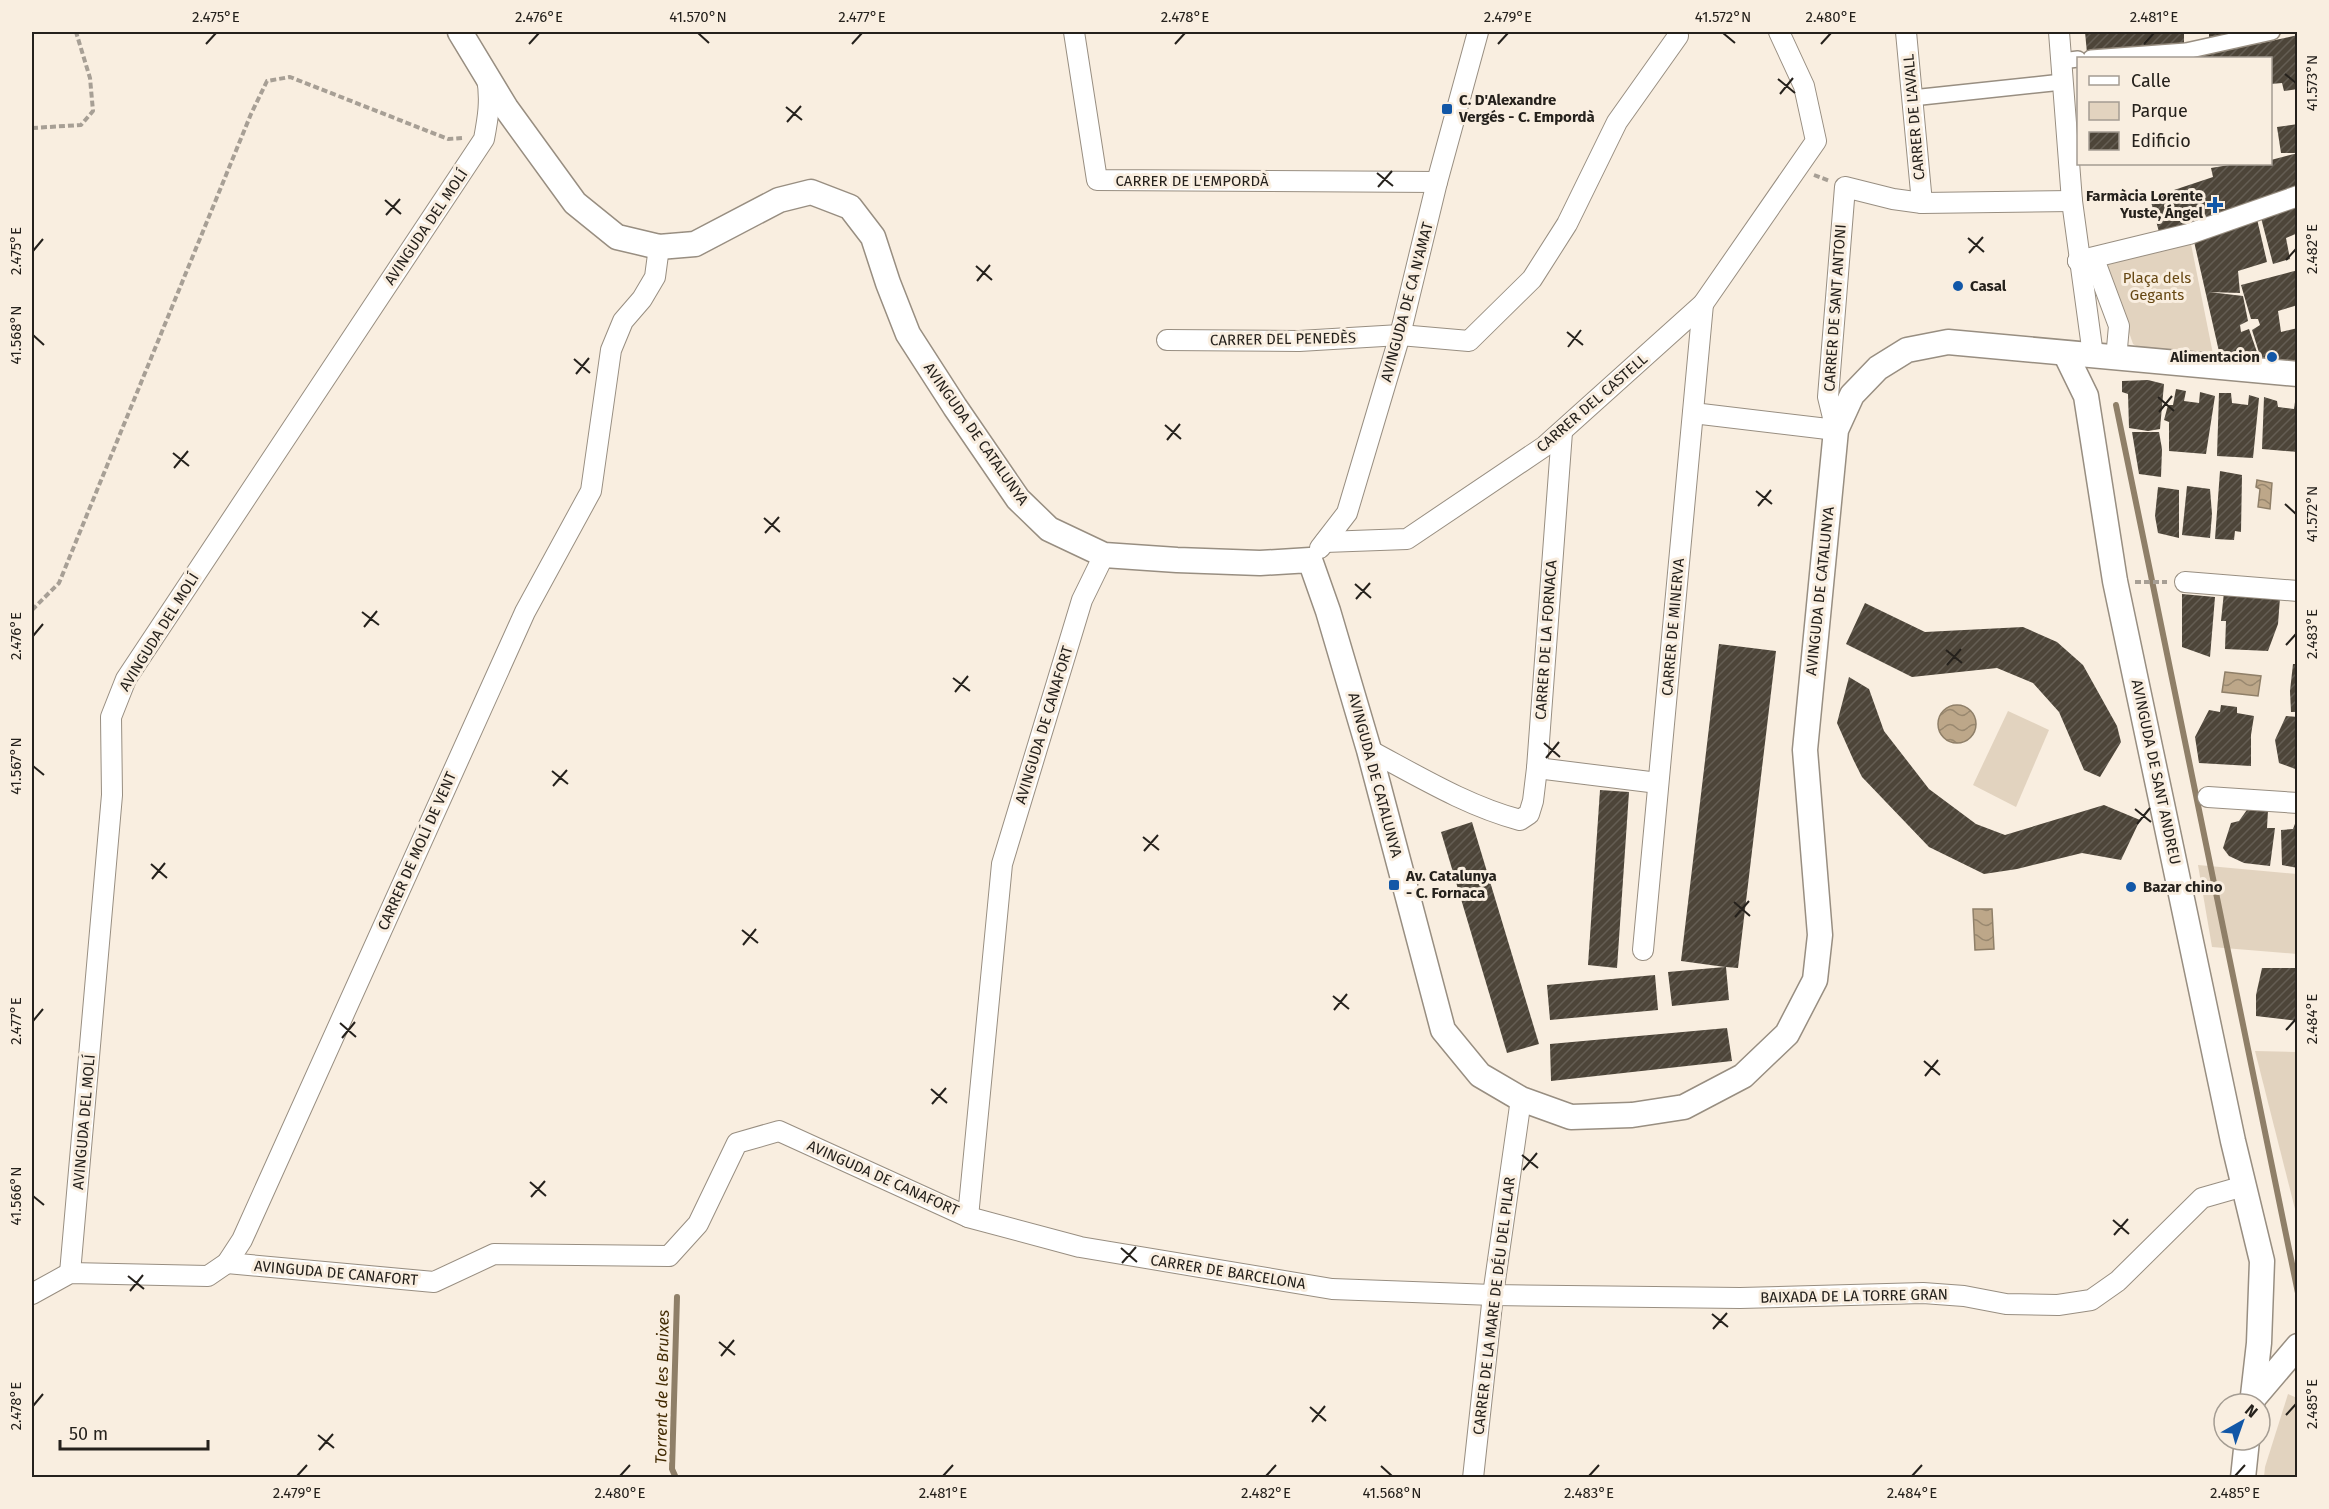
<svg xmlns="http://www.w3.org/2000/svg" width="2329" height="1509" viewBox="0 0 2329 1509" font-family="'Fira Sans',sans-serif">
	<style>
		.green { fill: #e2d3bf }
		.water { fill: url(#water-waves); stroke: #8f7f68; stroke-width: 1.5 }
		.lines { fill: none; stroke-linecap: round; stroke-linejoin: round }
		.stream { stroke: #8f7f68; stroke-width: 6 }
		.building { fill: url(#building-hatch) }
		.pedestrian-casing { stroke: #988e81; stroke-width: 18 }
		.minor-casing { stroke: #988e81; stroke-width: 22 }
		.tertiary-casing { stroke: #988e81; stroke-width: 27 }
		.path { stroke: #a79f95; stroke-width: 4; stroke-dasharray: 6 3; stroke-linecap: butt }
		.pedestrian { stroke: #fff; stroke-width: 15 }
		.minor { stroke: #fff; stroke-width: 20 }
		.tertiary { stroke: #fff; stroke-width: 24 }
		.ticks { fill: none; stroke: #25211c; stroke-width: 2 }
		.poi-dot { fill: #1257a7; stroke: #f9eee0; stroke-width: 2 }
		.labels { text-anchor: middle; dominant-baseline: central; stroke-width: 6; stroke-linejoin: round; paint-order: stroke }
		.poi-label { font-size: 15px; font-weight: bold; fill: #25211c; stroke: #f9eee0; text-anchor: start }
		.street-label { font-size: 15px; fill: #25211c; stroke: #f9eee0 }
		.park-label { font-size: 15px; fill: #664712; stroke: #f9eee0 }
		.water-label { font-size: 16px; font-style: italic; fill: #432b03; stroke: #f9eee0 }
		.neatline { fill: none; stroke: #25211c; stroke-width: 2 }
		.ticks-label { font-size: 15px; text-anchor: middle; fill: #25211c }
	</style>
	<defs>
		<pattern id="water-waves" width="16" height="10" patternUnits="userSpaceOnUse" patternTransform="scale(1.5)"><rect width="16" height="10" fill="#bda789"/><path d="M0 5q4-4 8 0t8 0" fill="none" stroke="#99886f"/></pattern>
		<pattern id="building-hatch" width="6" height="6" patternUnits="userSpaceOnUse" patternTransform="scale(1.5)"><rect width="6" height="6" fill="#4d4539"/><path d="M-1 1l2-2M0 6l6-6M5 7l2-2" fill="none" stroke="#645d53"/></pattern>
	</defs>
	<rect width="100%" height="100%" fill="#f9eee0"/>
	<!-- green -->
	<g class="green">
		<path d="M2189,234L2213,354L2154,356L2133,344L2104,259Z"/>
		<path d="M2008,711L2049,730L2016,807L1973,785Z"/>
		<path d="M2198,865L2297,874V954L2212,947Z"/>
		<path d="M2255,1051L2297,1052V1217Z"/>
		<path d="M2288,1394L2297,1398V1477H2264L2265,1467Z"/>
	</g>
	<!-- water -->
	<g class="water">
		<path d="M2257,480L2272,483L2270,509L2258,507L2260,489L2256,487Z"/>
		<path d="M2225,672L2261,676L2258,696L2222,692Z"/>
		<circle cx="1957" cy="724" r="19"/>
		<path d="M1973,909H1992L1994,949L1975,950Z"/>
	</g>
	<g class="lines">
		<!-- stream -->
		<g class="stream">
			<path d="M2116,405L2298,1293"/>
			<path d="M676,1478L672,1469L677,1297"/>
		</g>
	</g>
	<!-- building -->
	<g class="building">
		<path d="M2085,32H2184V44L2087,53Z"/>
		<path d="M2209,32H2226V35L2209,37Z"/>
		<path d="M2298,35V66H2295L2298,89L2284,91L2282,83L2271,84V58H2161L2240,44H2257Z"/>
		<path d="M2298,124V153H2281L2277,127Z"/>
		<path d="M2298,153V187L2187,225L2159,232L2150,198L2213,177L2211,168L2235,164H2271V160Z"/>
		<path d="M2298,201V233L2286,238L2290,259L2273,264L2260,214Z"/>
		<path d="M2257,219L2267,262L2238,271L2240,293L2209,292L2243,296L2248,321L2240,325L2241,332L2249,329L2259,358L2220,356L2193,237Z"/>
		<path d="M2298,270V305L2278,311L2281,332L2298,328V364L2262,362L2252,330L2260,325L2258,319H2251L2241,285Z"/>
		<path d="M2148,380L2164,384L2160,429L2148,431L2129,428L2128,394L2122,392V381Z"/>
		<path d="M2176,389L2186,391L2184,401L2199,403L2200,392L2215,396L2206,454L2169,451V422L2164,420L2168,405H2173Z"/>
		<path d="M2219,393H2231L2232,403L2248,405L2249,395L2259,398L2253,458L2217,456Z"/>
		<path d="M2296,395L2298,452L2262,449L2264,397L2277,401L2278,407L2294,409Z"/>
		<path d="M2132,432H2159L2162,449L2161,477L2139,474Z"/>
		<path d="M2220,471L2242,475L2241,532L2235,531L2234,540L2215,539Z"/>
		<path d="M2187,486L2210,489L2212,514L2210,538L2182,535Z"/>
		<path d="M2158,487L2179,490V538L2158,533L2155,516Z"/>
		<path d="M2224,592L2280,598L2278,624L2268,651L2225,649L2226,621H2221Z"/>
		<path d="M2182,594L2215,597L2210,657L2182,647Z"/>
		<path d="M1865,603L1925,632L2023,627L2057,642L2083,665L2117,726L2121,742L2100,777L2084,770L2059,712L2033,683L1997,668L1912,677L1846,644Z"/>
		<path d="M1719,644L1776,651L1738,968L1726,967L1729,1000L1672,1006L1668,972L1725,967L1681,961Z"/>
		<path d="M2293,664H2298V712H2291L2290,691Z"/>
		<path d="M1849,677L1869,689L1884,731L1929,789L1976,824L2005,835L2104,805L2140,820L2121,860L2082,853L2017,869L1984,874L1929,847L1862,777L1853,759L1837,723Z"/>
		<path d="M2221,705L2237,707V713L2254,716L2251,735V766L2199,763L2195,737L2209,710L2220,712Z"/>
		<path d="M2286,716L2298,717V770L2279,763L2275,740Z"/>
		<path d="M1600,790L1629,792L1617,968L1588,965Z"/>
		<path d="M2249,807L2268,810L2267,828H2275L2270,866L2244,863L2229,856L2223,848L2231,823L2239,821Z"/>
		<path d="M2298,816V868L2282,865L2281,830L2293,829Z"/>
		<path d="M1472,822L1539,1044L1507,1053L1441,832Z"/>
		<path d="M2262,968H2298V1021L2256,1016V995Z"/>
		<path d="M1655,975L1658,1010L1550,1020L1547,985Z"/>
		<path d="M1727,1028L1732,1061L1551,1081L1550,1044Z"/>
	</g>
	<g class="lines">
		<defs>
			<g id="pedestrian">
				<path d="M2091,58L2186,51L2272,32"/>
				<path d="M2061,61L2078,59"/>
				<path d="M1912,98L2062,82"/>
			</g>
			<g id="minor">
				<path d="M1074,32L1097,180L1437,182"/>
				<path d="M1906,32L1922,203"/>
				<path d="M2059,32L2072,201L2093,355"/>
				<path d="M2078,261L2189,234L2298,196"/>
				<path d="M2078,261L2097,267L2119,326L2116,359"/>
				<path d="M1167,340L1299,341L1400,335L1469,341L1532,279L1567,224L1617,122L1678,36"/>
				<path d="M1693,413L1836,430L1828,397L1845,187L1893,199L1922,203L2072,201"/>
				<path d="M1325,542L1407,539L1545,446L1703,304L1816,141L1804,86L1779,32"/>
				<path d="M1320,548L1347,513L1400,335L1437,182L1478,32"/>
				<path d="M2185,582L2298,591"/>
				<path d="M1369,750C1418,776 1467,806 1520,820L1529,814L1533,801L1537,768L1562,432"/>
				<path d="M1537,768L1658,783"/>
				<path d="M2208,797L2298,803"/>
				<path d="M1643,950L1703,304"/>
				<path d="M968,1217L1002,864L1082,600L1104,555"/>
				<path d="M227,1263L434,1282L494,1254L669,1256L698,1224L737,1143L779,1131L968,1217L1080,1247L1332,1289L1493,1295L1740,1298L1923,1293L1964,1296L2006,1304L2058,1305L2091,1300L2118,1281L2202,1198L2244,1186"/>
				<path d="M70,1273L112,795L111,717L126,679L484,139C488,118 491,100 487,78"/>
				<path d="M32,1294L70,1273L208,1276L227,1263L242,1240L525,612L591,491L611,350L623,321L642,299L655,277L659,247"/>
				<path d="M1473,1478L1493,1295L1521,1099"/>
			</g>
			<g id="tertiary">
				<path d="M460,32L506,108L575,203L617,237L659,247L695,244L779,200L811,192L850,207L873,237L888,283L908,334L955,407L1018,499L1049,529L1104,555L1177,560L1260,563L1310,560L1328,611L1369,750L1443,1030L1480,1075L1521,1099L1571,1117L1632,1115L1684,1107L1743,1076L1787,1034L1815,980L1820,935L1805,750L1836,430L1852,395L1878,368L1907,350L1948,342L2298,374"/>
				<path d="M2066,355L2086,396L2115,581L2233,1141L2262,1261L2259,1343L2252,1404"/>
				<path d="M2252,1400L2298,1346"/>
				<path d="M2243,1478L2247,1440"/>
			</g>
		</defs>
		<!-- pedestrian casing -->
		<use href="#pedestrian" class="pedestrian-casing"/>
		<!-- minor casing -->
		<use href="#minor" class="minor-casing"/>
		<!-- tertiary casing -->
		<use href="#tertiary" class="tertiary-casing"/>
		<!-- path -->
		<g class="path">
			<path d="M32,128L81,125L93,111L90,78L76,32"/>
			<path d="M1814,175L1830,181"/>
			<path d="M2135,582H2167"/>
			<path d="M32,610L59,583L251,114L267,81L290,77L448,139L462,138"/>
		</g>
		<!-- pedestrian -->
		<use href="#pedestrian" class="pedestrian"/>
		<!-- minor -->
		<use href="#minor" class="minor"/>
		<!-- tertiary -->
		<use href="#tertiary" class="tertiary"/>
	</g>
	<!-- ticks -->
	<path class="ticks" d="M698,33L709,43M1723,33L1735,43M206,44L216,33M529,44L539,33M852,44L862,33M1175,44L1185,33M1498,44L1508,33M1821,44L1831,33M2144,44L2154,33M2285,74L2296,83M1778,79L1795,93M1780,94L1793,78M786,107L802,120M787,122L801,106M1377,173L1393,186M1378,187L1392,171M385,200L401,214M386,215L400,199M1968,238L1984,252M33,251L43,239M1969,253L1983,237M2286,260L2296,249M976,266L992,280M977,281L990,265M1567,332L1583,345M33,335L44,345M1568,347L1581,330M574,359L590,373M576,374L589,358M2158,397L2174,411M2159,412L2172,396M1165,425L1181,439M1167,440L1180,424M173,453L189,466M174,468L188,451M1756,491L1772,504M2285,504L2296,514M1758,506L1771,490M764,518L780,532M765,533L779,517M1355,584L1371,598M1356,599L1370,583M362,612L379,625M364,627L377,611M33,636L43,624M2286,645L2296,634M1946,650L1962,663M1947,665L1961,649M953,678L970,691M955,692L968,676M1544,743L1560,757M1546,758L1559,742M33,766L44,775M552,771L568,784M553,786L567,770M2135,809L2151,822M2137,824L2150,808M1143,837L1159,850M1144,851L1158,835M151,864L167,878M152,879L165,863M1734,902L1750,916M1735,917L1749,901M742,930L758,943M743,945L756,929M1333,996L1349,1009M1334,1010L1347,994M33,1021L43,1009M340,1023L356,1037M2286,1030L2296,1019M342,1038L355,1022M1924,1061L1940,1075M1925,1076L1938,1060M931,1089L947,1103M932,1104L946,1088M1522,1155L1538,1168M1523,1170L1537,1153M530,1182L546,1196M33,1196L44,1205M531,1197L545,1181M2113,1220L2129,1234M2114,1235L2128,1219M1121,1248L1137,1262M1122,1263L1136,1247M128,1276L144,1289M130,1291L143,1275M1712,1314L1728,1327M1713,1329L1727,1313M719,1342L735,1355M721,1356L734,1340M33,1406L43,1394M1310,1407L1326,1421M2286,1415L2296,1404M1312,1422L1325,1406M318,1435L334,1448M319,1450L333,1434M1381,1466L1392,1476M297,1476L307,1465M620,1476L630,1465M943,1476L953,1465M1266,1476L1276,1465M1589,1476L1599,1465M1912,1476L1922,1465M2235,1476L2245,1465"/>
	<!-- markers -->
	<g class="poi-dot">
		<rect x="1441" y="103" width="12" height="12" rx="3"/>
		<path d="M2212 196h6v6h6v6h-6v6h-6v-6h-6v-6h6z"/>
		<circle cx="1958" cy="286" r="6"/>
		<circle cx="2272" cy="357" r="6"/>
		<rect x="1388" y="879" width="12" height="12" rx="3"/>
		<circle cx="2131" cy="887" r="6"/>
	</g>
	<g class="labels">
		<!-- poi labels -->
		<g class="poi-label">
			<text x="1459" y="100">C. D'Alexandre<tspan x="1459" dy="17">Vergés - C. Empordà</tspan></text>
			<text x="2203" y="196" text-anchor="end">Farmàcia Lorente<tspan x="2203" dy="17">Yuste, Ángel</tspan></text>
			<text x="1970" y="286">Casal</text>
			<text x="2260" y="357" text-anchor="end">Alimentacion</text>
			<text x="1406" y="876">Av. Catalunya<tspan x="1406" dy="17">- C. Fornaca</tspan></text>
			<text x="2143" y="887">Bazar chino</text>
		</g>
		<!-- street labels -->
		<g class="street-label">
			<text transform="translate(1914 117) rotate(-95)">CARRER DE L'AVALL</text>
			<text x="1192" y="181">CARRER DE L'EMPORDÀ</text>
			<text transform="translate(426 227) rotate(-56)">AVINGUDA DEL MOLÍ</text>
			<text transform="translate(1407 302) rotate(-75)">AVINGUDA DE CA N'AMAT</text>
			<text transform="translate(1835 308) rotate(-86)">CARRER DE SANT ANTONI</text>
			<text transform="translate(1283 339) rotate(-1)">CARRER DEL PENEDÈS</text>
			<text transform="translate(1592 403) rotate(-41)">CARRER DEL CASTELL</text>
			<text transform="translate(976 434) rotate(55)">AVINGUDA DE CATALUNYA</text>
			<text transform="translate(1820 591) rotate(-84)">AVINGUDA DE CATALUNYA</text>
			<text transform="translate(1673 627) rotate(-85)">CARRER DE MINERVA</text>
			<text transform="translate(159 632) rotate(-58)">AVINGUDA DEL MOLÍ</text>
			<text transform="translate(1546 640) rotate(-86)">CARRER DE LA FORNACA</text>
			<text transform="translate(1044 725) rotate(-73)">AVINGUDA DE CANAFORT</text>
			<text transform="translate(2156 772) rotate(78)">AVINGUDA DE SANT ANDREU</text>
			<text transform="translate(1375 775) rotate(75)">AVINGUDA DE CATALUNYA</text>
			<text transform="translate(417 851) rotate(-66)">CARRER DE MOLÍ DE VENT</text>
			<text transform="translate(84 1122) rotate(-85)">AVINGUDA DEL MOLÍ</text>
			<text transform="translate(883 1178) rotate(24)">AVINGUDA DE CANAFORT</text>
			<text transform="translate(1228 1272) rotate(9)">CARRER DE BARCELONA</text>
			<text transform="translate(336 1273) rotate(5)">AVINGUDA DE CANAFORT</text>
			<text transform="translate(1854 1296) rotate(-1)">BAIXADA DE LA TORRE GRAN</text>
			<text transform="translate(1494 1306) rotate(-83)">CARRER DE LA MARE DE DÉU DEL PILAR</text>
		</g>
		<!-- park labels -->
		<g class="park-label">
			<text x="2157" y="278">Plaça dels<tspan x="2157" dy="17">Gegants</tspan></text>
		</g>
		<!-- water labels -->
		<g class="water-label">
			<text transform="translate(662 1387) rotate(-89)">Torrent de les Bruixes</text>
		</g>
	</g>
	<!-- border -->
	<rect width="2329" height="1509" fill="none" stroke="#f9eee0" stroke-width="66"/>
	<!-- legend -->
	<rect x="2077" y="57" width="195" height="108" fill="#f9eee0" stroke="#a49c92" stroke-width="1.5"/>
	<rect x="2089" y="76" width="30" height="9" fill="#ffffff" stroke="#a49c92" stroke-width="1.5"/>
	<text x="2131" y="87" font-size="18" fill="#25211c">Calle</text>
	<rect x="2089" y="102" width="30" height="18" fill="#e2d3bf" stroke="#a49c92" stroke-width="1.5"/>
	<text x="2131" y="117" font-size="18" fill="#25211c">Parque</text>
	<rect x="2089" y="132" width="30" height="18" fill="url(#building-hatch)" stroke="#a49c92" stroke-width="1.5"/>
	<text x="2131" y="147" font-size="18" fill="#25211c">Edificio</text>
	<!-- north arrow -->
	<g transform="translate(2242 1422) rotate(40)"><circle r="28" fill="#f9eee0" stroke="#a49c92" stroke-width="1.5"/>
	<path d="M0-4.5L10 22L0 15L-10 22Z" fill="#1257a7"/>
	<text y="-9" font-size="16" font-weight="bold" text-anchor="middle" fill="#25211c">N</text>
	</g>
	<!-- scale -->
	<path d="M60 1440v9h148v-9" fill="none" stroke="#25211c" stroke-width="3"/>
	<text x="69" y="1440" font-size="18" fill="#25211c" stroke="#f9eee0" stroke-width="4.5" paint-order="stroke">50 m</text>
	<rect x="33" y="33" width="2263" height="1443" class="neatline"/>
	<g class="ticks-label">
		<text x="216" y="22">2.475°E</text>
		<text x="539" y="22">2.476°E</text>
		<text x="698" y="22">41.570°N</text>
		<text x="862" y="22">2.477°E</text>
		<text x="1185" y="22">2.478°E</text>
		<text x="1508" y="22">2.479°E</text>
		<text x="1723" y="22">41.572°N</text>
		<text x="1831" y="22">2.480°E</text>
		<text x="2154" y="22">2.481°E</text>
		<text transform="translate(2312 83) rotate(-90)" y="5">41.573°N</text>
		<text transform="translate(2312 249) rotate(-90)" y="5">2.482°E</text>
		<text transform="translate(16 251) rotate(-90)" y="5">2.475°E</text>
		<text transform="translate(16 335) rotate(-90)" y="5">41.568°N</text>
		<text transform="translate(2312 514) rotate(-90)" y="5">41.572°N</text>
		<text transform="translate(2312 634) rotate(-90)" y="5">2.483°E</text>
		<text transform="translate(16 636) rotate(-90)" y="5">2.476°E</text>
		<text transform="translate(16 766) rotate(-90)" y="5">41.567°N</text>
		<text transform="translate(2312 1019) rotate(-90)" y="5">2.484°E</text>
		<text transform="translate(16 1021) rotate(-90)" y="5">2.477°E</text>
		<text transform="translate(16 1196) rotate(-90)" y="5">41.566°N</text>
		<text transform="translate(2312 1404) rotate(-90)" y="5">2.485°E</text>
		<text transform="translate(16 1406) rotate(-90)" y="5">2.478°E</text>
		<text x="297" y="1498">2.479°E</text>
		<text x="620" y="1498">2.480°E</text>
		<text x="943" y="1498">2.481°E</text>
		<text x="1266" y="1498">2.482°E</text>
		<text x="1392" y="1498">41.568°N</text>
		<text x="1589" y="1498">2.483°E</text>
		<text x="1912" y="1498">2.484°E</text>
		<text x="2235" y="1498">2.485°E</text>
	</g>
</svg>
